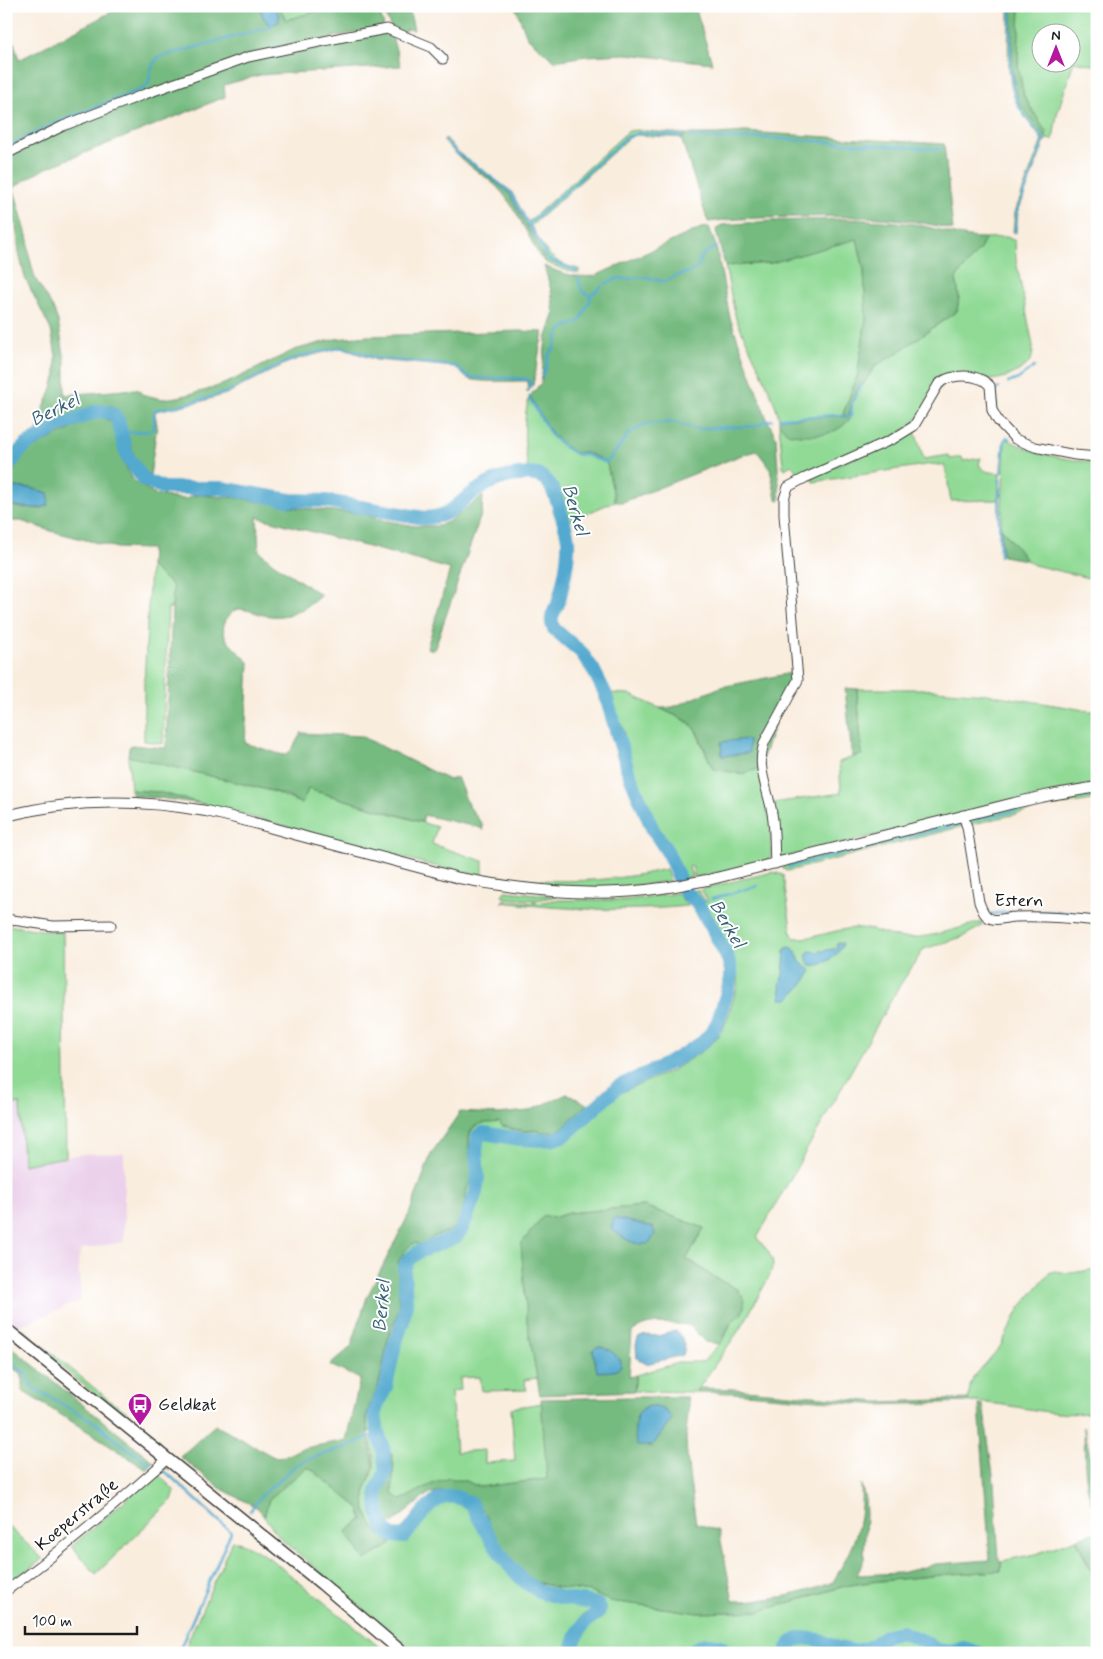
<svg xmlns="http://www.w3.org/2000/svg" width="1103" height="1659" viewBox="0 0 1103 1659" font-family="Mynerve,sans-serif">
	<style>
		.built { fill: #ebd1eb }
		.green { fill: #91da96; stroke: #567b59; fill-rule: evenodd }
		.forest { fill: #74ba7f; stroke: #486b4e }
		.water { fill: #52a9cf; stroke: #376276 }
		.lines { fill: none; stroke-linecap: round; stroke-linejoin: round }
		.stream { stroke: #52a9cf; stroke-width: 2.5 }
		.river { stroke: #52a9cf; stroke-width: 14 }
		.minor-casing { stroke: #3d3b39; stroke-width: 11 }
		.tertiary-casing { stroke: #3d3b39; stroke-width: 12 }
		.secondary-casing { stroke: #3d3b39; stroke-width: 14 }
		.minor { stroke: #fff; stroke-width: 9 }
		.tertiary { stroke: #fff; stroke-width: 10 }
		.secondary { stroke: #fff; stroke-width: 11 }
		.labels { text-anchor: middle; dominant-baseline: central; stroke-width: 4; stroke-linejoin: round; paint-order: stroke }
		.street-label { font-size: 18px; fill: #1c1c1c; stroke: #fff }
		.poi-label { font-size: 18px; fill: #1c1c1c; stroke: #fff; text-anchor: start }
		.water-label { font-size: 19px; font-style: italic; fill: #376276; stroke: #fff }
	</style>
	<rect width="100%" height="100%" fill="#fff"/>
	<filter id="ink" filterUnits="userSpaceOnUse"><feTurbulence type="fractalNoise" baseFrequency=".02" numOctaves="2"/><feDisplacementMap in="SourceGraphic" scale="10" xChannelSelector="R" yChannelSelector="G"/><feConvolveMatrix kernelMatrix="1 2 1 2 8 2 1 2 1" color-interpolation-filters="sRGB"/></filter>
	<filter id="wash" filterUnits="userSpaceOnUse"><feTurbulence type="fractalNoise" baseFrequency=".0096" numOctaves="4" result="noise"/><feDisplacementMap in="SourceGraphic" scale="20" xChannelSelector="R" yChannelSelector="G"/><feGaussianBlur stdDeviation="1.12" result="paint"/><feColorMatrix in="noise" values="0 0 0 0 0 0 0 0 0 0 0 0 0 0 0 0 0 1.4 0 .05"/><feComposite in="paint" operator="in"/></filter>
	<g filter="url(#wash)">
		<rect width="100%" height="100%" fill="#f9edde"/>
		<!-- built -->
		<path class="built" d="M20,1104L23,1165L83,1154L124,1153V1242L82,1249L78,1260L81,1300L19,1326L6,1315V1105Z"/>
		<!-- green -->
		<g class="green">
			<path d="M279,6H335L286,20Z"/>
			<path d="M1009,6H1012V68L1018,99L1028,105C1013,76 1019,38 1020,6H1097V66L1074,61L1057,114L1053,140L1046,139L1018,212L1016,233L1013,232L1015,212L1042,140C1034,128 1022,116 1016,102C1005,76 1009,35 1009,6ZM1040,32H1070V62H1040Z"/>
			<path d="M636,130L684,134V138L636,135L629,138L531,226C545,249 549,263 579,269V273L568,271L547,263L509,193L480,170L456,154L443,140L446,138L458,152L511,191L528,222L625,134L629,131Z"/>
			<path d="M1007,237L1015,241L1016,260L1033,346C1033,351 1033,357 1030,361C1022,373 1001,380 988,380C975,380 961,377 949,376L912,425L891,438L797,480L795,469L791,465L785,469L783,466L779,424L782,426L838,416L779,419L777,410L765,380L736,319L725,266L771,263L857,238L864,270L866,319L857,377L843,414H847L851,412V403L860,384L863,385L875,366L894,355L957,311L959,297L956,278L980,249L986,238Z"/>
			<path d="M530,396L551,433L573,452C578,453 581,452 585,453C590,453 605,461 607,464L615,501L570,521C564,505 561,479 544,472C539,470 533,470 528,469C524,449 522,415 530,396Z"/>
			<path d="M914,428L924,459L949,455L950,459L962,457L963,461L981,458L979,464C983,473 991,472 1000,473L998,500L951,501L945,466L932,464L813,482L812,477Z"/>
			<path d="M1007,439C1035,455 1065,459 1097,463V580L1034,565L1026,560L1001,528L1005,442Z"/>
			<path d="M150,566L173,586L172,608H168L163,744L144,741V685Z"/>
			<path d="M857,689H921L987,694L1097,712V783L781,858L777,852L773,803L841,793L839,762L862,754Z"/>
			<path d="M608,693L629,694L683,719L694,727L713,769H759L771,824V856L767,861L733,870L695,877L692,866L689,867L692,877L684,879L667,839L655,825L629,763L625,749L624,731Z"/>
			<path d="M128,756L272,791L302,804L308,789L437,827L432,844L483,861V875L449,870L158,792L131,790Z"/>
			<path d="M1097,791V799L1043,808L968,825V818L1042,801Z"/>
			<path d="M960,820L964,826L788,871L783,869V865Z"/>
			<path d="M666,869L670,881L619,888L584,889L492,881L488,875C552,883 603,884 666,869Z"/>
			<path d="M773,872L783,875L792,935L795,938C816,939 835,929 856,928C873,927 889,938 906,938C931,938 957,928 982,922V926L962,937L924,949L898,988L757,1238L768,1251L772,1259L773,1265L770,1275L744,1323L696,1392L634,1391L636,1375L681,1362H703L725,1337L732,1321L741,1314L739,1290L714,1278L693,1262L686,1260L704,1228L644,1206L568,1213L553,1218L527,1321L537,1378L524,1380L527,1390L482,1391L480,1377L460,1378L461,1390L451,1391L456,1452L485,1450V1463L515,1461L511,1408L542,1403L548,1479L480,1487L465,1481L401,1500L391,1493L394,1466L392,1454L381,1439L377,1414L388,1388L399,1341L406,1322L409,1304L407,1268C419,1249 436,1252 453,1242C470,1232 482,1192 481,1173C481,1161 478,1150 481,1138L484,1136L502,1139L545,1143L566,1138L615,1095L671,1071L704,1050L715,1040L721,1032L727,1019L738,984V976L734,970L732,959L714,921L701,901L690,891L698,890L706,902L708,901L701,889Z"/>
			<path d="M506,891L557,896L536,900L505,898L502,896L504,892Z"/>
			<path d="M677,893L688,906C626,912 564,910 502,902L503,900L537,903L554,900H626Z"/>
			<path d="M6,925L63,933L66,1157L23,1165L20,1104L6,1105Z"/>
			<path d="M587,1104L591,1107C582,1115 572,1127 561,1133C541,1144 505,1133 483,1130L475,1135C473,1148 476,1159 476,1173C476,1187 469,1211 462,1224C451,1246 419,1240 406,1259C396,1274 405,1292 403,1308C401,1320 396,1330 393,1341C390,1356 388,1371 383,1386C380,1395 372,1404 372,1414C372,1419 374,1424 374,1429L369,1432L367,1425L368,1406L377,1390L382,1371L387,1343L399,1307L398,1262L405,1250L412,1244L416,1243L423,1246L433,1237L453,1229L463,1210L467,1188L472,1178L469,1159V1140L470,1133L474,1127L482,1123L499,1122L511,1129L524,1131H554L562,1128Z"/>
			<path d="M1097,1269V1412C1051,1419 1013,1402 968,1402L970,1387L973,1378L1000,1347L1020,1308L1049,1273L1054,1271L1070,1273Z"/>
			<path d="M23,1329L110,1401L126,1411L160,1441L155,1443L21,1334Z"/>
			<path d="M374,1437C377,1447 383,1459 382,1470C381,1477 375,1482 373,1488C369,1501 378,1534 391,1540C396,1542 402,1541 406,1541C418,1522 438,1490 463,1502C488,1532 501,1575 537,1594C546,1598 561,1602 570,1604C578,1606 585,1603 592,1608C590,1612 587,1612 583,1615C574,1624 569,1641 569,1653H416L282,1540L264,1517L269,1499L306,1468H310L359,1508L363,1519L352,1527L392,1543C373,1531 360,1512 366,1488C368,1480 373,1474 374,1466C375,1458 372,1448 371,1439Z"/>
			<path d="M157,1473L175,1491L172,1500L96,1574L72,1546Z"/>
			<path d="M6,1524L43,1559L6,1585Z"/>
			<path d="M1076,1539L1092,1574L1095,1578H1097V1653H990L965,1645L951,1648L943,1647L939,1646L929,1639L921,1635L901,1629L893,1628L857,1646L809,1636H796L788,1641L780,1653H738L718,1640L710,1639L694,1644L688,1653H576C577,1644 581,1634 587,1627C595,1619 609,1621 604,1604C592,1594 576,1597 562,1594C548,1591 538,1586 526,1579L555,1587L590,1592L610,1601L699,1613L760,1611L845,1586L870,1582L951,1574L1001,1571V1561L1036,1554Z"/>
			<path d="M232,1541C244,1542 257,1551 268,1557L387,1653H183Z"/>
			<path d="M896,1636L904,1637L937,1653H863Z"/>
			<path d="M801,1642C818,1642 835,1649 852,1653H788L794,1645Z"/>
		</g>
		<!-- forest -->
		<g class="forest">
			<path d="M123,6H259L263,17L270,25L278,22L279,15L275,6H279L286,20L335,6H377L384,25L381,27L245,56L6,152V29L14,42L19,60Z"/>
			<path d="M381,6H419V8L413,9L411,7L409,9L414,30L406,29L404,33L392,30Z"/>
			<path d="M515,6H695L712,63L625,54L586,56L554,61L527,37Z"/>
			<path d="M1012,6H1020L1018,65L1024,96L1046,132V138L1021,106L1018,99L1012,68Z"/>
			<path d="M384,33L392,37L401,66L260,75L224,85L225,97L44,169L17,185L14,189L28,239L29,255L35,278L53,308L58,321L65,360V395L136,389L141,391V394L162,399L178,397L207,390L229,382L294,350L335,339L368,336L519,331L543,332L533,385L527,392L528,382L526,381C514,381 476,383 467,378C462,375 460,370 455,367L376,360L341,348L301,358L287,363L226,394L203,401L156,411L155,413L157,425L150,476L135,461L128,434L119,411L112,406L102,405L90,407L75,417L64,419L37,432L42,412L50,394L56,374V356L51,330L25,278L19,253L16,225L6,196V157L64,128L247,59Z"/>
			<path d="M745,132L944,144L953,230C901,215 846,216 793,217C765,218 736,218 708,222L681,138H684V134H716Z"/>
			<path d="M456,154L480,170L509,193L547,263L540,257C526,233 515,204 495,185C483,174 468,166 456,154Z"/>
			<path d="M844,219C867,220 890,221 913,224C938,228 961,239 986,238L980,249L956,278L959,297L957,311L894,355L875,366L862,386L860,384L851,403L849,416L843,414L857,377L866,319L864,270L857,239L771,263L725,266L716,230L718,227L722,225L771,221Z"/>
			<path d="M709,227L716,246L730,318L767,419L776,437L780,501L776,498L770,468L757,451L739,456L623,502H618L615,501L607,464C605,461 588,452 583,452C579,452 577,454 572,451C551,439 541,416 530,396L541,383L546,339L554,315L551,290L544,266C563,274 574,278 595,276L701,228Z"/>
			<path d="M100,416L113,422L121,458L134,481L154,494L173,498L186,499L191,496L202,495L239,498L260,502L268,501L290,507L364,514L382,520L415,526H439L448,522L483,496L482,512L434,650L427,648L450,569L257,517L259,551L273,563L321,595C305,610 287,620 264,615C256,613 246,609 237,609C232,612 229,615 226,620C216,638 238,650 249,662L245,743L283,755C292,754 296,741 301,733L361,736L449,780L457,777L468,805L482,824L483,831L481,828L424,815L422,822L308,789L302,804L287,796L272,791L128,756L129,748L131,745L166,748L173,586L150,566L151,549L117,548L51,531L21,521H6V505L22,508L30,507L41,509L48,493L30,488L9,487L6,490C6,483 6,477 9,471C18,453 45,442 62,433C73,429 83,422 93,417Z"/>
			<path d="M838,416L851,418C837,433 827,435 808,435C802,435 793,435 788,433C784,431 783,427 779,424V419Z"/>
			<path d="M1001,528L1026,560L1002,556Z"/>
			<path d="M796,672V679L778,714L759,769L741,774L713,769C708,759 699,731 692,725C683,717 670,714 660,708L673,707L721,687Z"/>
			<path d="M845,688L857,689L862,755L852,757Z"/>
			<path d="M131,790L158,792L208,805L160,798L133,796Z"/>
			<path d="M567,1094L587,1104L562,1128L556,1132H540L536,1130L524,1131L502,1126L499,1122C490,1124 480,1121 473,1128C463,1139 474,1165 472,1178C471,1182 468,1185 467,1189C465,1201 463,1219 453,1229C449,1232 441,1234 435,1236C431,1238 427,1242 423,1246L416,1243L412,1244L405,1251L398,1262L399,1307L395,1321L391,1325L387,1343L382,1371L377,1390L369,1406L367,1414V1425L374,1467L366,1487L365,1495L366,1512L376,1531L392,1544L365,1560L346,1532L363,1519L359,1508L310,1468H306L269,1499L264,1517L258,1508L220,1488L180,1457L215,1425L274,1457L286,1456L300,1449L346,1440L360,1379L330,1365L351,1347L367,1297L409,1214L431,1154L460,1112L498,1114L529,1111Z"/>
			<path d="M644,1206L704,1228L686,1260C697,1264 705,1273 716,1278C729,1286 752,1292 742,1313C740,1316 736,1317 733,1320C727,1326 725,1337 720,1344L706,1342L689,1325C670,1324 648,1319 632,1332L629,1377L636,1375L634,1391L540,1395L527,1321L521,1244L544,1215L553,1218L568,1213Z"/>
			<path d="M6,1343L154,1462L147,1470L105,1442L22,1391V1374L6,1364Z"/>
			<path d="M698,1388L734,1389L879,1402L969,1399L968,1402L879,1405L733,1393L696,1392Z"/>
			<path d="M633,1397H687C690,1411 686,1424 686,1439C687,1467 692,1495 696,1523L719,1531L733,1601C767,1601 801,1595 833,1582C854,1545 863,1528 861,1484L865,1499L866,1514L864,1559L857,1575L900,1573L936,1564L990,1560L979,1405H983L994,1482L999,1560L1001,1561V1571L951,1574L870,1582L845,1586L761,1611L699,1613L610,1601L590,1592L555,1587L526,1579L514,1566L495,1538L484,1511L466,1496L453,1491H441L428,1494L394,1522L385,1525L378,1523L375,1517L381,1488L388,1475V1449C397,1461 392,1478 392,1493L401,1500L432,1484L449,1478L465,1481L480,1487L547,1479L541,1399Z"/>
			<path d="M1084,1427L1094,1475L1097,1516C1083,1490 1085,1456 1084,1427Z"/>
			<path d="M1097,1531V1578L1096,1579L1076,1539Z"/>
		</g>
		<!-- water -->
		<g class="water">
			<path d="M259,6H275L279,15V22L269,25L263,17Z"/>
			<path d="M9,487L30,488L48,493L49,497L48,505C39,512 17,505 6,505V490Z"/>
			<path d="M746,739L749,741V753L722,756L721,742Z"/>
			<path d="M838,943H843C840,959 803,979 807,953L810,951C818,953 830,949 838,948L836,944Z"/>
			<path d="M791,947L796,951L800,962L812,971C809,977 795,994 789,998C786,1000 785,999 781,999L780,983L783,975L785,950L786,948Z"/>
			<path d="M615,1218L653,1227L655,1234L650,1243C637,1248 620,1237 611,1228L613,1220Z"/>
			<path d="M675,1331C684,1335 686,1347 683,1355L646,1364L637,1358L636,1345L638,1338L645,1335L658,1336Z"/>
			<path d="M597,1347C608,1346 615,1354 621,1361V1367L615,1371L597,1372L593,1350Z"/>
			<path d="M648,1406C659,1407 667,1409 672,1419L652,1446H637C633,1434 633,1410 648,1406Z"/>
		</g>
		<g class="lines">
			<!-- stream -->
			<g class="stream">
				<path d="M1011,6C1011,35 1007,80 1019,106C1025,118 1036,129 1044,140L1017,212L1015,232"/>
				<path d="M689,137L721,139L765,138L940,149"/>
				<path d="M445,140L457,153L482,170L510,192L549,260L577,271"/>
				<path d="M6,147L57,122L144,88L149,83C150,73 151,64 159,57L271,27L272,24L271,22"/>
				<path d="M528,225L627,137L640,133L683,136"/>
				<path d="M578,278L582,291L590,296"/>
				<path d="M606,283L618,278L625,279L646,277L665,282L673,277L692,271L697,268L703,254L716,247"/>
				<path d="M542,375C548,370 546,364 548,357C550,352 554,350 555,346C558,341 555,344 557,338C561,326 569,326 579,322L590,301V296L602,286"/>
				<path d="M1008,383L1018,379L1034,367"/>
				<path d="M529,397L551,435L567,449L578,455L583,454L605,462L608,461L623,442L627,435L645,424L673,422L697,429L708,428L757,426L765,421L772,420"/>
				<path d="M996,407V390L999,388"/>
				<path d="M780,418L839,415L850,417L851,416L852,403L861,385"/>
				<path d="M121,433L150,431C159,426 151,417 155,410L178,406L225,393L286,362L301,356L342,347L376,358L455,366C461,369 464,376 471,377C488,380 519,375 531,381L529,390"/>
				<path d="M1001,473L1004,441L1007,437L1010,439"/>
				<path d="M1000,556L999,519L1000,479"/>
				<path d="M970,821L1066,799L1097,795"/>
				<path d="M788,867L963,823"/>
				<path d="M712,899L757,886"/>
				<path d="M697,903L705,901"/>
				<path d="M989,913L991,914C1026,909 1062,912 1097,915"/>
				<path d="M6,1359L25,1373L32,1387L99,1425L109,1435L151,1465"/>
				<path d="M161,1470L167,1473L231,1532L178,1653"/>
				<path d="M250,1511L263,1494L296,1465L306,1460L346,1447L378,1433"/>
			</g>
			<!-- river -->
			<g class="river">
				<path d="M6,469L17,454L26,445L59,426L97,411L108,412L114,415L118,421L127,456L144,480L164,488H221L290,500L326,501L424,518C454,517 455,503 479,489C490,482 504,476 518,475C546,472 549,479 558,504C561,516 567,528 568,540C569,561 563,584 558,604C556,609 552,613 552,618C551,622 552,625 554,629L581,652L593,669L605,693L628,771L653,830L667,851L685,892L696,902L710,924L728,959L731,970V979L718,1021L712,1032L703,1042L671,1062L619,1086L565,1135L554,1139L543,1140L521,1139L483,1133L478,1136L476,1151L478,1178L476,1192L463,1227L456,1237L418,1252L408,1260L404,1269L406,1303L403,1321L395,1344L386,1387L377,1405L375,1413L378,1433L383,1448L386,1472L377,1490L378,1512L383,1526L388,1533L393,1536L404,1537C422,1516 438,1481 471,1504C487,1533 512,1582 544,1593C552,1595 562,1598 571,1600C581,1601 588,1601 598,1605L599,1609L598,1613C583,1621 574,1636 572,1653"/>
				<path d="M693,1653C697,1644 710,1642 719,1646C722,1647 726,1651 729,1653"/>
				<path d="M786,1653L792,1641L803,1638L820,1640L837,1648L853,1651L868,1648L887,1635L901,1632L925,1642L937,1650L952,1652L963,1648L979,1653"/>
			</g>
		</g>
	</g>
	<g filter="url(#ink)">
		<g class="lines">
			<defs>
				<g id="minor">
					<path d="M6,154L63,126L145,94L248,57L343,37L387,29L431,47L443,59"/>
					<path d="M963,815L967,827L979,902C982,909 984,917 992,919C1000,921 1008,917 1015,917C1043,916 1070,918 1097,921"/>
					<path d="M775,864C774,847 775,829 772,813C768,788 755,766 765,741L798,680L784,515V499L788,487L805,478L893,439L914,426L938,385C946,375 968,374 980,379C984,380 987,383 990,386L992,410L998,421L1015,439L1035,447L1075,455L1097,457"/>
					<path d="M6,919L53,926L111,925"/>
					<path d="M6,1591C63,1550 114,1506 166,1460"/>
				</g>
				<path id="tertiary" d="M6,816C71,799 140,799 206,811C239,818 272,828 305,837C356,851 408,864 459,878C525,891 595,898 662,888C678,886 693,882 708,880L1014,803L1050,795L1097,787"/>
				<path id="secondary" d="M6,1329L322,1584L403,1653"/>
			</defs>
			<!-- minor casing -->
			<use href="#minor" class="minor-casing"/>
			<!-- tertiary casing -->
			<use href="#tertiary" class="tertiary-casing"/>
			<!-- secondary casing -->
			<use href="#secondary" class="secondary-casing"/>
			<!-- minor -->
			<use href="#minor" class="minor"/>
			<!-- tertiary -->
			<use href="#tertiary" class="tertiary"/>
			<!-- secondary -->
			<use href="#secondary" class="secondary"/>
		</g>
	</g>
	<!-- icons -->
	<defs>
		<symbol id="bus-pin" viewBox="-11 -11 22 30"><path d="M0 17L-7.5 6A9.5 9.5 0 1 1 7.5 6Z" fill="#b5179e" stroke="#fff"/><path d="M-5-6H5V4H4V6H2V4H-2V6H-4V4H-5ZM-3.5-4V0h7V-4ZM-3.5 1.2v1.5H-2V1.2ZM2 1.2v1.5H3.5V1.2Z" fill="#fff"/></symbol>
	</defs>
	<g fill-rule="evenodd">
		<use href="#bus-pin" x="126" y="1391" width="28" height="38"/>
	</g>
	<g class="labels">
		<!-- street labels -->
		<g class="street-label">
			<text x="1019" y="901">Estern</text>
			<text transform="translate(77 1515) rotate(-40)">Koeperstraße</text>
		</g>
		<!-- poi labels -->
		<g class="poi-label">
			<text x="158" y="1405">Geldkat</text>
		</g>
		<!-- water labels -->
		<g class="water-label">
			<text transform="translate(55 410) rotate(-26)">Berkel</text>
			<text transform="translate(575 510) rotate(74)">Berkel</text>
			<text transform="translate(727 924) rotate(60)">Berkel</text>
			<text transform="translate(382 1306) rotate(-85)">Berkel</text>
		</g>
	</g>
	<!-- margin -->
	<rect width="1103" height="1659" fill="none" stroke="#fff" stroke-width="25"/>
	<!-- north arrow -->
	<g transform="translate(1056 48)"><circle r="24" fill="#ffffff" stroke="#a4a4a4"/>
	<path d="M0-4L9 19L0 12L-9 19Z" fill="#b5179e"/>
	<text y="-8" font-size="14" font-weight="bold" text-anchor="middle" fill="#1c1c1c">N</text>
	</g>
	<!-- scale -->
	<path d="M25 1626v8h112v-8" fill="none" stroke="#1c1c1c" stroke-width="2.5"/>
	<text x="32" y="1626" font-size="15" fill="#1c1c1c" stroke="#ffffff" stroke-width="4" paint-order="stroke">100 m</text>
</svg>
